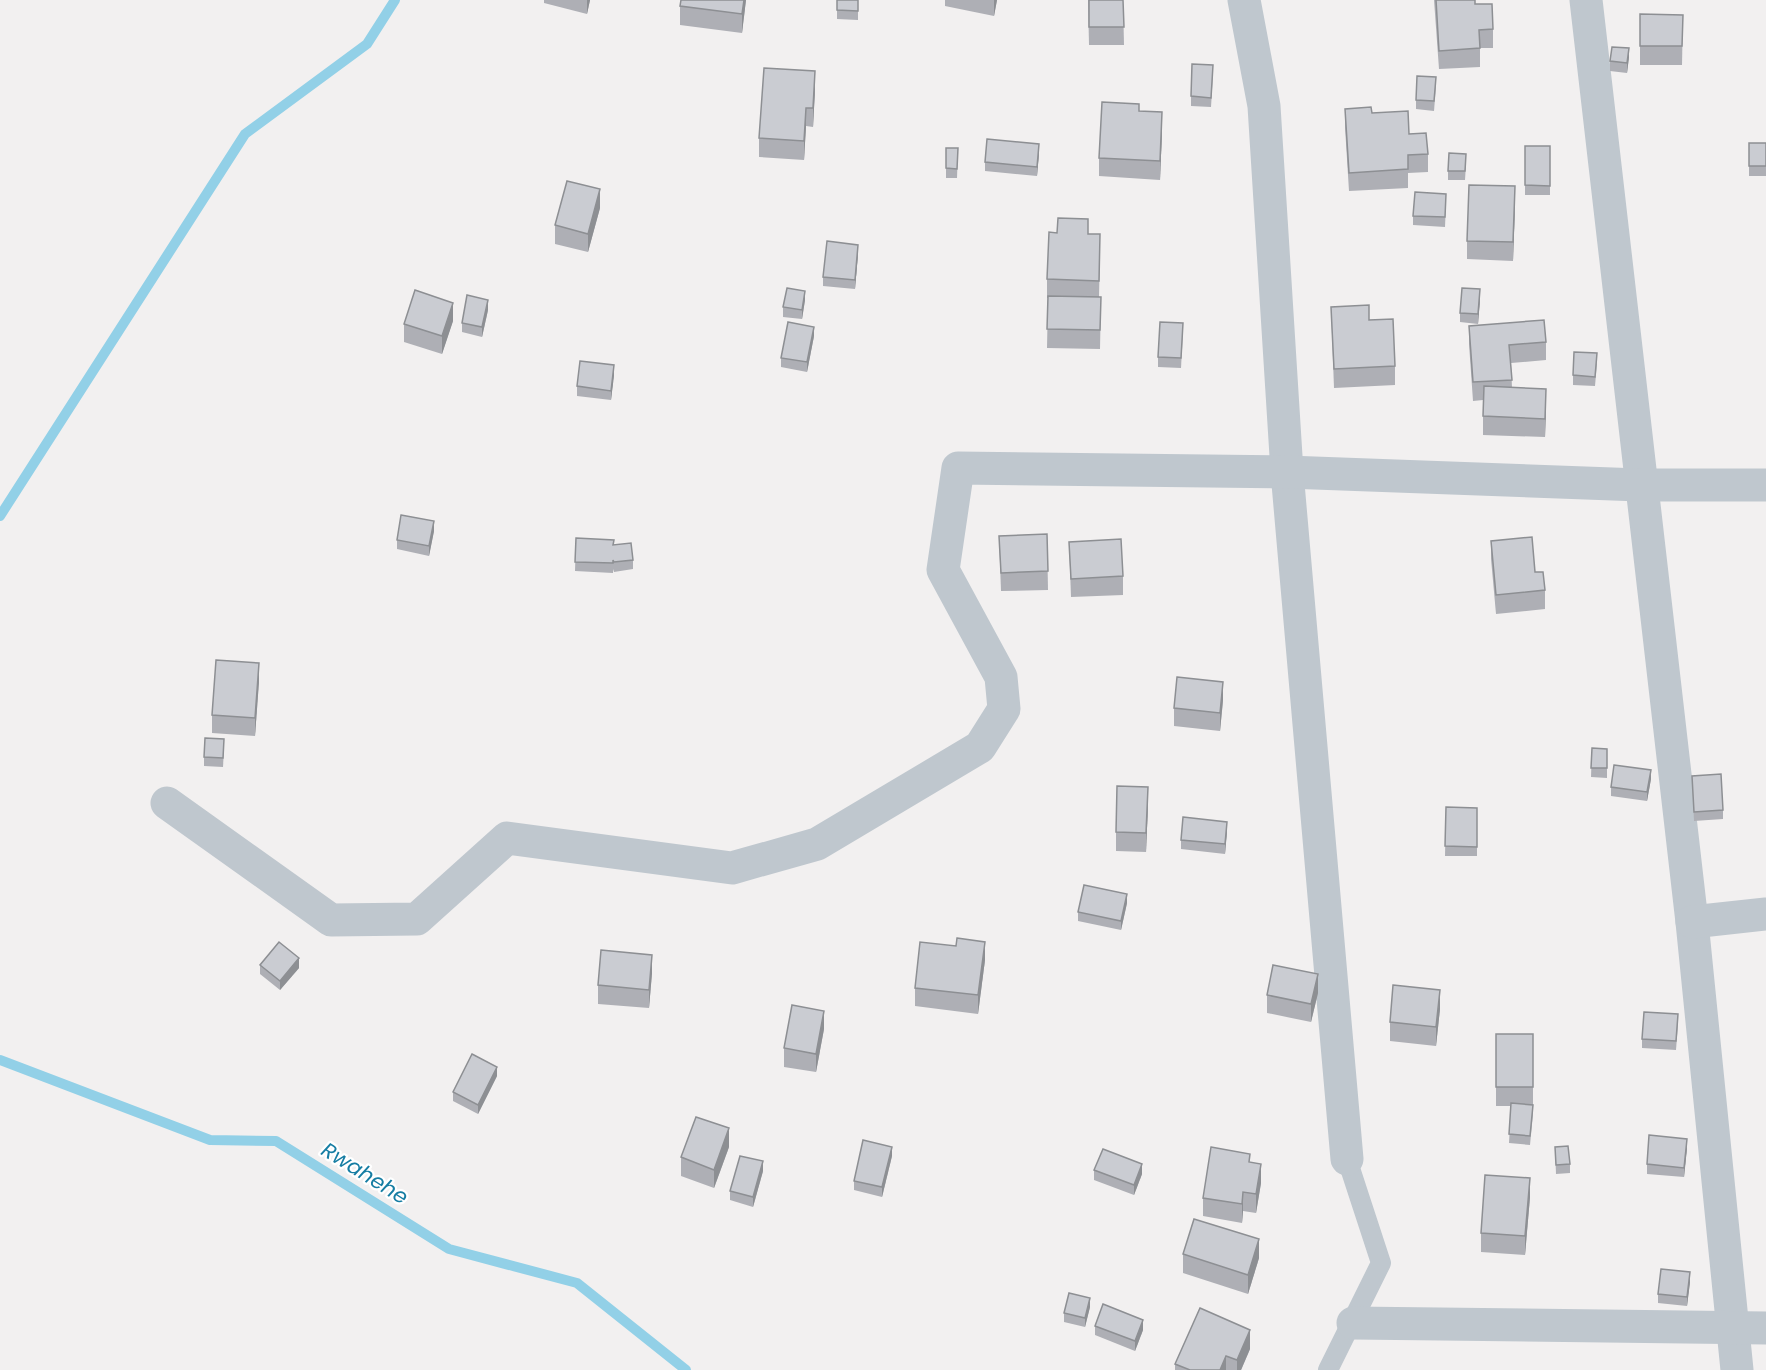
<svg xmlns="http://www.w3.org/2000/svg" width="1766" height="1370" viewBox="0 0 1766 1370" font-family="Poppins,sans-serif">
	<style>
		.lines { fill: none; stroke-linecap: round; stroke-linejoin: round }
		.stream { stroke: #92d0e7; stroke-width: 10 }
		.lane { stroke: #bfc7ce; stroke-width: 20 }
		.street { stroke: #bfc7ce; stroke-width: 33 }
		.wall { fill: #aeafb5 }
		.shaded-wall { fill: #8d8f93 }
		.building { fill: #caccd2; stroke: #8d8f93; stroke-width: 1.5 }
		.labels { text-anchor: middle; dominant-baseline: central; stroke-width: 4.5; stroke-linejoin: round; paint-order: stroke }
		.water-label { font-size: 21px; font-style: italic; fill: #167da3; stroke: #fff }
	</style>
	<rect width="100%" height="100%" fill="#f2f0f0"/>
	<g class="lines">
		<!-- stream -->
		<g class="stream">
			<path d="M0,516L245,134L367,44L395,0"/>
			<path d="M0,1060L210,1140L276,1141L449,1249L577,1283L686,1370"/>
		</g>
		<!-- lane -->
		<path class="lane" d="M1328,1370L1381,1263L1347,1159"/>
		<!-- street -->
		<g class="street">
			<path d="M1244,0L1264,106L1287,472L1347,1159"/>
			<path d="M1586,0L1692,922L1737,1370"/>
			<path d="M167,803L331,920L417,919L507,838L732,868L817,844L980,747L1004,709L1001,677L943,570L958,468L1287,472L1640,485H1766"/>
			<path d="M1692,922L1766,914"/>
			<path d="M1353,1323L1766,1328"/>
		</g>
	</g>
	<!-- wall -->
	<g class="wall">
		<path d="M544,0H590L587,14L544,3Z"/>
		<path d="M746,0L742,33L680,25V6Z"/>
		<path d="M837,0H858V20L837,19Z"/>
		<path d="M945,0H997L994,16L945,6Z"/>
		<path d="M1088,0H1123L1124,45H1089Z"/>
		<path d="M1434,0H1475V4L1493,29V48H1480V67L1439,69Z"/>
		<path d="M1640,14L1683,15L1682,65H1640Z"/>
		<path d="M1629,57L1627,73L1610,71V61Z"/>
		<path d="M1213,74L1211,107L1191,106V96Z"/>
		<path d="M1436,86L1434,111L1416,109V100Z"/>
		<path d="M815,90L813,127L806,126L804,160L759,157V138Z"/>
		<path d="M1345,109L1372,113L1409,134L1428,154V172L1408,173V188L1349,191L1345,127Z"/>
		<path d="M1139,111L1162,131L1160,180L1099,176V158Z"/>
		<rect x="1749" y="143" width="17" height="33"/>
		<rect x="1525" y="146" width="25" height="49"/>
		<path d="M946,148H958L957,178H946Z"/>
		<path d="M1039,153L1037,176L985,171V162Z"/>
		<path d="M1466,164L1465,180H1448V171Z"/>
		<path d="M1446,203L1445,227L1413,225V216Z"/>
		<path d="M1515,204L1513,261L1467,259V241Z"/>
		<path d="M600,208L588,252L555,244V225Z"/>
		<path d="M1088,234L1100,253L1099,297H1101L1100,349L1047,348L1048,298H1047V279Z"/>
		<path d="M858,254L855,289L823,286V277Z"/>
		<path d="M1480,299L1478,324L1460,322V313Z"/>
		<path d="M805,300L802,319L783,317V307Z"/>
		<path d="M1331,307L1369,320L1395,366V385L1334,388Z"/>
		<path d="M488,310L482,337L462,332V323Z"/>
		<path d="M453,321L442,354L404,342V324Z"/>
		<path d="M1469,326L1546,342V360L1511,363L1512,388L1546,408L1545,437L1483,435V400L1473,401L1469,344Z"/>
		<path d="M1183,332L1181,368L1158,367V357Z"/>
		<path d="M814,336L807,372L781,367V358Z"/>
		<path d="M1597,363L1595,386L1573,385V375Z"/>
		<path d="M614,375L611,400L577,396V386Z"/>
		<path d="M434,531L429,556L397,549V540Z"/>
		<path d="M1047,534L1048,590L1001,591L999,536Z"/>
		<path d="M576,538L614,545L633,560V569L614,572L613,569V573L575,571Z"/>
		<path d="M1491,541L1535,572L1545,590V609L1496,614L1491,559Z"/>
		<path d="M1069,542L1123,576V595L1071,597Z"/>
		<path d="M259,681L255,736L212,733V715Z"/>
		<path d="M1223,700L1220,731L1174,726V708Z"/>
		<path d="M1592,748L1607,749V778L1591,777Z"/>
		<path d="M224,749L223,767L204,766V757Z"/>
		<path d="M1692,776L1723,810V819L1694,821Z"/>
		<path d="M1651,779L1647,801L1611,796V787Z"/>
		<path d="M1148,805L1146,852L1116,851V832Z"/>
		<path d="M1446,807L1477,808V856H1445Z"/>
		<path d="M1227,831L1225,854L1181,849V840Z"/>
		<path d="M1127,903L1121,930L1078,921V912Z"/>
		<path d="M956,946L985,960L978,1014L915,1006V988Z"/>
		<path d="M260,965L299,968L280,990L260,974Z"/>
		<path d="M652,973L649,1008L598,1004V985Z"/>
		<path d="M1318,993L1311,1022L1267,1013V995Z"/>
		<path d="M1440,1009L1436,1046L1390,1041V1022Z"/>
		<path d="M1678,1024L1676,1050L1642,1048V1039Z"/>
		<path d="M824,1029L816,1072L784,1067V1048Z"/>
		<path d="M1496,1034H1533V1114L1530,1145L1509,1143L1511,1106H1496Z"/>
		<path d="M497,1076L478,1114L453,1101V1092Z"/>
		<path d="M729,1147L714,1188L681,1176V1157Z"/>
		<path d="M1555,1147L1570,1164V1173L1556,1174Z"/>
		<path d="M1687,1148L1684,1177L1647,1174V1164Z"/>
		<path d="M892,1156L882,1197L854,1190V1181Z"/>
		<path d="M1250,1163L1261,1183L1256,1213L1243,1211L1242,1223L1203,1216V1198Z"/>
		<path d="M1094,1170L1142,1174L1134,1195L1094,1180Z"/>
		<path d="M763,1171L753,1207L730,1200V1191Z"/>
		<path d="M1530,1197L1525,1255L1481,1252V1233Z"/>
		<path d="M1183,1254L1259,1258L1248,1294L1183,1273Z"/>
		<path d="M1690,1282L1687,1306L1658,1303V1294Z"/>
		<path d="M1090,1307L1085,1327L1064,1322V1313Z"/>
		<path d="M1095,1326L1143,1330L1135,1351L1095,1335Z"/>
		<path d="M1250,1349L1241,1370H1175V1364Z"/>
	</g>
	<!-- shaded-wall -->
	<g class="shaded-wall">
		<path d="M587,0H590L587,14Z"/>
		<path d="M744,0H746L742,33V14Z"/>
		<path d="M994,0H997L994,16Z"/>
		<path d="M1629,48V57L1627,73V63Z"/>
		<path d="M815,71V90L813,127V108Z"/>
		<path d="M806,108V126L804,160V141Z"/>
		<path d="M1162,112V131L1160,180V161Z"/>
		<path d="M1039,144V153L1037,176V167Z"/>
		<path d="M1515,186V204L1513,261V242Z"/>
		<path d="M600,189V208L588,252V234Z"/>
		<path d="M858,245V254L855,289V280Z"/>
		<path d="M1480,289V299L1478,324V314Z"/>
		<path d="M805,291V300L802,319V310Z"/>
		<path d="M488,300V310L482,337V327Z"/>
		<path d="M453,303V321L442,354V336Z"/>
		<path d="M814,327V336L807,372V362Z"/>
		<path d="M614,365V375L611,400V391Z"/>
		<path d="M1546,389V408L1545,437V419Z"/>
		<path d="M434,521V531L429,556V546Z"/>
		<path d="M259,663V681L255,736V718Z"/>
		<path d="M1223,682V700L1220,731V713Z"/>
		<path d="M1651,770V779L1647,801V792Z"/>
		<path d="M1148,787V805L1146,852V833Z"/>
		<path d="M1227,822V831L1225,854V844Z"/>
		<path d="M1127,894V903L1121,930V921Z"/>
		<path d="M985,942V960L978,1014V995Z"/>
		<path d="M652,955V973L649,1008V990Z"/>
		<path d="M299,958V968L280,990V981Z"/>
		<path d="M1318,974V993L1311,1022V1004Z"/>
		<path d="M1440,990V1009L1436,1046V1027Z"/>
		<path d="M824,1011V1029L816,1072V1054Z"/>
		<path d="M497,1067V1076L478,1114V1105Z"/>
		<path d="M729,1128V1147L714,1188V1170Z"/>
		<path d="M1687,1139V1148L1684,1177V1168Z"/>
		<path d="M892,1147V1156L882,1197V1187Z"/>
		<path d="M763,1161V1171L753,1207V1197Z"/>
		<path d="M1142,1164V1174L1134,1195V1185Z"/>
		<path d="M1261,1164V1183L1256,1213V1194Z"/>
		<path d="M1530,1178V1197L1525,1255V1236Z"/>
		<path d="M1243,1192V1211L1242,1223V1204Z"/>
		<path d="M1259,1239V1258L1248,1294V1275Z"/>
		<path d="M1690,1272V1282L1687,1306V1297Z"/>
		<path d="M1090,1298V1307L1085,1327V1318Z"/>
		<path d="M1143,1320V1330L1135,1351V1341Z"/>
		<path d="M1250,1330V1349L1241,1370H1237V1360Z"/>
		<path d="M1226,1356V1370H1220Z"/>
	</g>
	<!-- building -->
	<g class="building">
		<path d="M681,0H744L742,14L680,6Z"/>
		<path d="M837,0H858V11L837,10Z"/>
		<path d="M1089,0H1123L1124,27H1089Z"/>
		<path d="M1436,0H1475V4H1492L1493,29L1479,30L1480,48L1439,51Z"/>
		<path d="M1640,14L1683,15L1682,46H1640Z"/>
		<path d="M1612,47L1629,48L1627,63L1610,61Z"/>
		<path d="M1192,64L1213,65L1211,98L1191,96Z"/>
		<path d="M764,68L815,71L813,108H806L804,141L759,138Z"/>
		<path d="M1417,76L1436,77L1434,101L1416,100Z"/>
		<path d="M1102,102L1139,104V111L1162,112L1160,161L1099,158Z"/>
		<path d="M1371,107L1372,113L1408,111L1409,134L1426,133L1428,154L1408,155V169L1349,173L1345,109Z"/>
		<path d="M987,139L1039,144L1037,167L985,162Z"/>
		<rect x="1749" y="143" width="17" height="23"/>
		<path d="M1525,146H1550V186L1525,185Z"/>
		<path d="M946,148H958L957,169L946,168Z"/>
		<path d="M1449,153L1466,154L1465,171H1448Z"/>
		<path d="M567,181L600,189L588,234L555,225Z"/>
		<path d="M1469,185L1515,186L1513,242L1467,241Z"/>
		<path d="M1415,192L1446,194L1445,217L1413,216Z"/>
		<path d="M1058,218L1088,219V234H1100L1099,281L1047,279L1049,232L1057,233Z"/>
		<path d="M827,241L858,245L855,280L823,277Z"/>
		<path d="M787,288L805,291L802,310L783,307Z"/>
		<path d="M1462,288L1480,289L1478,314L1460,313Z"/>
		<path d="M415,290L453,303L442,336L404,324Z"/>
		<path d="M467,295L488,300L482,327L462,323Z"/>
		<path d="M1048,296L1101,297L1100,330L1047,329Z"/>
		<path d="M1369,305V320L1393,319L1395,366L1334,369L1331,307Z"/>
		<path d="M1544,320L1546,342L1509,345L1512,380L1473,382L1469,326Z"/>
		<path d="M788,322L814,327L807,362L781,358Z"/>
		<path d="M1160,322L1183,323L1181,358L1158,357Z"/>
		<path d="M1574,352L1597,353L1595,377L1573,375Z"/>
		<path d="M580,361L614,365L611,391L577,386Z"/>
		<path d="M1484,386L1546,389L1545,419L1483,416Z"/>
		<path d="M401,515L434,521L429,546L397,540Z"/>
		<path d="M1047,534L1048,571L1001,573L999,536Z"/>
		<path d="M1532,537L1535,572H1543L1545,590L1496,595L1491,541Z"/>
		<path d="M576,538L614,540L613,545L631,543L633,560L614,562L613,560V563L575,562Z"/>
		<path d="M1121,539L1123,576L1071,579L1069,542Z"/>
		<path d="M216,660L259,663L255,718L212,715Z"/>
		<path d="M1177,677L1223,682L1220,713L1174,708Z"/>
		<path d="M205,738L224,739L223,758L204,757Z"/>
		<path d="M1592,748L1607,749V768H1591Z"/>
		<path d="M1614,765L1651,770L1647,792L1611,787Z"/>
		<path d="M1721,774L1723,810L1694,812L1692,776Z"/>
		<path d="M1117,786L1148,787L1146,833L1116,832Z"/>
		<path d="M1446,807L1477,808V847L1445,846Z"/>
		<path d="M1183,817L1227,822L1225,844L1181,840Z"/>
		<path d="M1084,885L1127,894L1121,921L1078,912Z"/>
		<path d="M957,938L985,942L978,995L915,988L920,942L956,946Z"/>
		<path d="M279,942L299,958L280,981L260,965Z"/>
		<path d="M601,950L652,955L649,990L598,985Z"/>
		<path d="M1273,965L1318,974L1311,1004L1267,995Z"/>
		<path d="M1393,985L1440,990L1436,1027L1390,1022Z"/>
		<path d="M792,1005L824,1011L816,1054L784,1048Z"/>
		<path d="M1644,1012L1678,1014L1676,1041L1642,1039Z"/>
		<rect x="1496" y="1034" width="37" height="53"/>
		<path d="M472,1054L497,1067L478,1105L453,1092Z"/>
		<path d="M1511,1103L1533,1105L1530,1136L1509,1134Z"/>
		<path d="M696,1117L729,1128L714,1170L681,1157Z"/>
		<path d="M1649,1135L1687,1139L1684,1168L1647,1164Z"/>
		<path d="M863,1140L892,1147L882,1187L854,1181Z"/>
		<path d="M1568,1146L1570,1164L1556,1165L1555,1147Z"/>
		<path d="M1211,1147L1250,1154L1249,1162L1261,1164L1256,1194L1243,1192L1242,1204L1203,1198Z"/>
		<path d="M1103,1149L1142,1164L1134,1185L1094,1170Z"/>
		<path d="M740,1156L763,1161L753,1197L730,1191Z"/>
		<path d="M1485,1175L1530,1178L1525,1236L1481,1233Z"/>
		<path d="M1194,1219L1259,1239L1248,1275L1183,1254Z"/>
		<path d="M1661,1269L1690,1272L1687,1297L1658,1294Z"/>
		<path d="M1069,1293L1090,1298L1085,1318L1064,1313Z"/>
		<path d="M1103,1304L1143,1320L1135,1341L1095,1326Z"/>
		<path d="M1200,1308L1250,1330L1237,1360L1226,1356L1220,1370H1190L1175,1364Z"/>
	</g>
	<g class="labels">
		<!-- water labels -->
		<g class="water-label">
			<text transform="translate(365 1173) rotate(32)">Rwahehe</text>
		</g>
	</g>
</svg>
